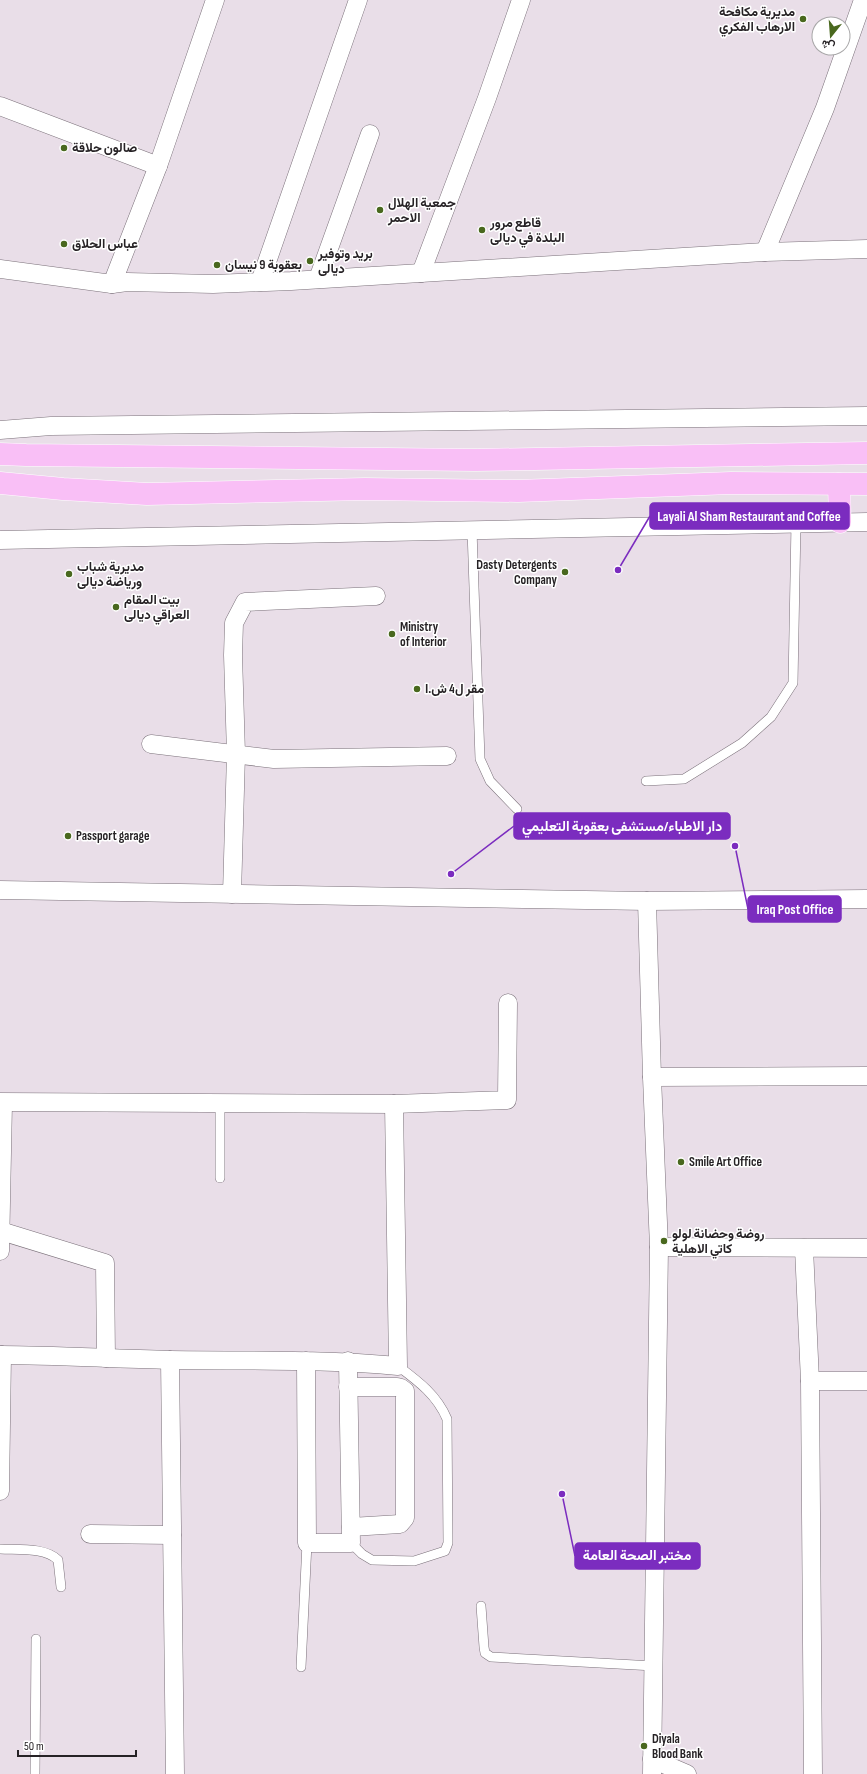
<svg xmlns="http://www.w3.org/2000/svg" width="867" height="1774" viewBox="0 0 867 1774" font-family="'Sofia Sans Condensed',Vazirmatn,sans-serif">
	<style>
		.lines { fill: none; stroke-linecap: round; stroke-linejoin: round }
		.service-casing { stroke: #7b717a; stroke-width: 10 }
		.minor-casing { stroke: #7b717a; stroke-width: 19 }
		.primary-casing { stroke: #fff; stroke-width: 23 }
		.service { stroke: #fff; stroke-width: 9 }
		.minor { stroke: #fff; stroke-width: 18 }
		.primary { stroke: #f9bff6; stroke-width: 22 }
		.poi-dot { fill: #49681e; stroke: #fff; stroke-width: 1.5 }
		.labels { text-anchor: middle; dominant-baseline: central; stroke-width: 3; stroke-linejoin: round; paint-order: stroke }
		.poi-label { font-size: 13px; font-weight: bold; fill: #262225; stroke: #fff; text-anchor: start }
		.leader { fill: none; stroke: #7b2cbf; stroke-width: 1.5 }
		.callout-dot { fill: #7b2cbf; stroke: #fff; stroke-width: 1.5 }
		.callout { fill: #7b2cbf; stroke: #7b2cbf; stroke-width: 1.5 }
		.callout-label { font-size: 14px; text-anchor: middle; font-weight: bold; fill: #fff }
	</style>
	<rect width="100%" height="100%" fill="#e9dee8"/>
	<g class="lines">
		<defs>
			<g id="service">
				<path d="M472,530L480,759L490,781L517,809"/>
				<path d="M646,781L684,779L742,743L771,717L793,683L796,523"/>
				<path d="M220,1178V1103"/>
				<path d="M351,1543L362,1554L372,1560L414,1561L445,1551L448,1543L447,1419C437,1395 418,1381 398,1366"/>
				<path d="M0,1549C18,1550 45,1547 58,1560L61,1587"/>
				<path d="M481,1606L484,1647L485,1653L491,1657L654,1666"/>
				<path d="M301,1667L307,1543"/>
				<path d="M35,1774L36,1639"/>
			</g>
			<g id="minor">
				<path d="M0,106L158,166"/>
				<path d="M765,252L825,108L863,0"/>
				<path d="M0,269L112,284L127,282L213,284L291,281L765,252L867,249"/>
				<path d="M421,273L487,98L521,0"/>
				<path d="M318,279L370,134"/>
				<path d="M260,282L358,0"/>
				<path d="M112,284L158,166L215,0"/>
				<path d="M0,430L51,426L867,416"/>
				<path d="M0,540L867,522"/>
				<path d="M151,744L274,759L447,756"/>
				<path d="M0,890L647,901L867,899"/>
				<path d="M232,894L236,754L233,655L234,623L245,602L376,596"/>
				<path d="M647,901L652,1077L659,1247L652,1774"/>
				<path d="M652,1077L867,1076"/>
				<path d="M0,1102L394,1104L507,1100L508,1003"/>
				<path d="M1,1231L105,1263L106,1358"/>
				<path d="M659,1247L867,1248"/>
				<path d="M804,1248L810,1381L813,1774"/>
				<path d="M0,1251L3,1103"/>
				<path d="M0,1355C57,1355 113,1359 170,1360C246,1361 322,1359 398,1366L394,1104"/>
				<path d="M170,1360L175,1774"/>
				<path d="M306,1361L307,1543H351L348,1361"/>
				<path d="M810,1381H867"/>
				<path d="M348,1387H397L401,1388L405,1391V1518L400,1524L351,1527"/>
				<path d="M0,1491L2,1355"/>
				<path d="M90,1534L172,1535"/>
				<path d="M652,1759L687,1774"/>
			</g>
			<g id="primary">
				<path d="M0,454L26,455L475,460L867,453"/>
				<path d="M0,483L63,489L147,494L365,489L518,491L731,483L867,484"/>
				<path d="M839,484L840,522"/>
			</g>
		</defs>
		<!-- service casing -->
		<use href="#service" class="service-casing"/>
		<!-- minor casing -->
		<use href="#minor" class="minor-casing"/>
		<!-- primary casing -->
		<use href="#primary" class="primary-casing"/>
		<!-- service -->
		<use href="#service" class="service"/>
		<!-- minor -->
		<use href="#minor" class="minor"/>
		<!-- primary -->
		<use href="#primary" class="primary"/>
	</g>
	<!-- markers -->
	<g class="poi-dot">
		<circle cx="803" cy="19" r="4"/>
		<circle cx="64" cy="148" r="4"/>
		<circle cx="380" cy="210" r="4"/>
		<circle cx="482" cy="230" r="4"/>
		<circle cx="64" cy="244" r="4"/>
		<circle cx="310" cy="261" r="4"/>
		<circle cx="217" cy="265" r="4"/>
		<circle cx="565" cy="572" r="4"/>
		<circle cx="69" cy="574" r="4"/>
		<circle cx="116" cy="607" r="4"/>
		<circle cx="392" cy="634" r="4"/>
		<circle cx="417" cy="689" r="4"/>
		<circle cx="68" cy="836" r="4"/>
		<circle cx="681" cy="1162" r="4"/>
		<circle cx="664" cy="1241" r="4"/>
		<circle cx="644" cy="1746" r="4"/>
	</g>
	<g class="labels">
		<!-- poi labels -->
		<g class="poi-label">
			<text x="795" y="12" text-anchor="end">مديرية مكافحة<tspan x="795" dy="15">الارهاب الفكري</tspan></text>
			<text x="72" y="148">صالون حلاقة</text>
			<text x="388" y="203">جمعية الهلال<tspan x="388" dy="15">الاحمر</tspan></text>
			<text x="490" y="223">قاطع مرور<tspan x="490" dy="15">البلدة في ديالى</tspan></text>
			<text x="72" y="244">عباس الحلاق</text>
			<text x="318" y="254">بريد وتوفير<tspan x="318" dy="15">ديالى</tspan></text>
			<text x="225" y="265">بعقوبة 9 نيسان</text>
			<text x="557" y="565" text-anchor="end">Dasty Detergents<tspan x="557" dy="15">Company</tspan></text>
			<text x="77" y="567">مديرية شباب<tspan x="77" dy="15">ورياضة ديالى</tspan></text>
			<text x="124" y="600">بيت المقام<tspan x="124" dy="15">العراقي ديالى</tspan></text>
			<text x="400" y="627">Ministry<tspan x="400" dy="15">of Interior</tspan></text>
			<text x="425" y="689">مقر ل4 ش.ا</text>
			<text x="76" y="836">Passport garage</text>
			<text x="689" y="1162">Smile Art Office</text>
			<text x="672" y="1234">روضة وحضانة لولو<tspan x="672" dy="15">كاتي الاهلية</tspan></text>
			<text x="652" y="1739">Diyala<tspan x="652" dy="15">Blood Bank</tspan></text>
		</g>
	</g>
	<!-- callouts -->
	<path class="leader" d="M618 570L650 516M451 874L514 826M735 846L748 909M562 1494L575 1556"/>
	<g class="callout-dot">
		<circle cx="618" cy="570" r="4"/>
		<circle cx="451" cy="874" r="4"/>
		<circle cx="735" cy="846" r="4"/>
		<circle cx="562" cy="1494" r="4"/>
	</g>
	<g class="callout">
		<rect x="650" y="503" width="199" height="26" rx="4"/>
		<rect x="514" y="813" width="216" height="26" rx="4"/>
		<rect x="748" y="896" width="93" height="26" rx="4"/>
		<rect x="575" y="1543" width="125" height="26" rx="4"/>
	</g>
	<g class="callout-label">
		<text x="749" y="521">Layali Al Sham Restaurant and Coffee</text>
		<text x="622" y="831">دار الاطباء/مستشفى بعقوبة التعليمي</text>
		<text x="795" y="914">Iraq Post Office</text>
		<text x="637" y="1560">مختبر الصحة العامة</text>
	</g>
	<!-- north arrow -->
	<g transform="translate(831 36) rotate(197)"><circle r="19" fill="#ffffff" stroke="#a8a7a8"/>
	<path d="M0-3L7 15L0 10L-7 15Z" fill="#49681e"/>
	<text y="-6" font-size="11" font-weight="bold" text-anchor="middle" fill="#262225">ش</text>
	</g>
	<!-- scale -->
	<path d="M18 1750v6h118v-6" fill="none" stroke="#262225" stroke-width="2"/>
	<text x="24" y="1750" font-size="12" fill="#262225" stroke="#ffffff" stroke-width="3" paint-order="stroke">50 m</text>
</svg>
